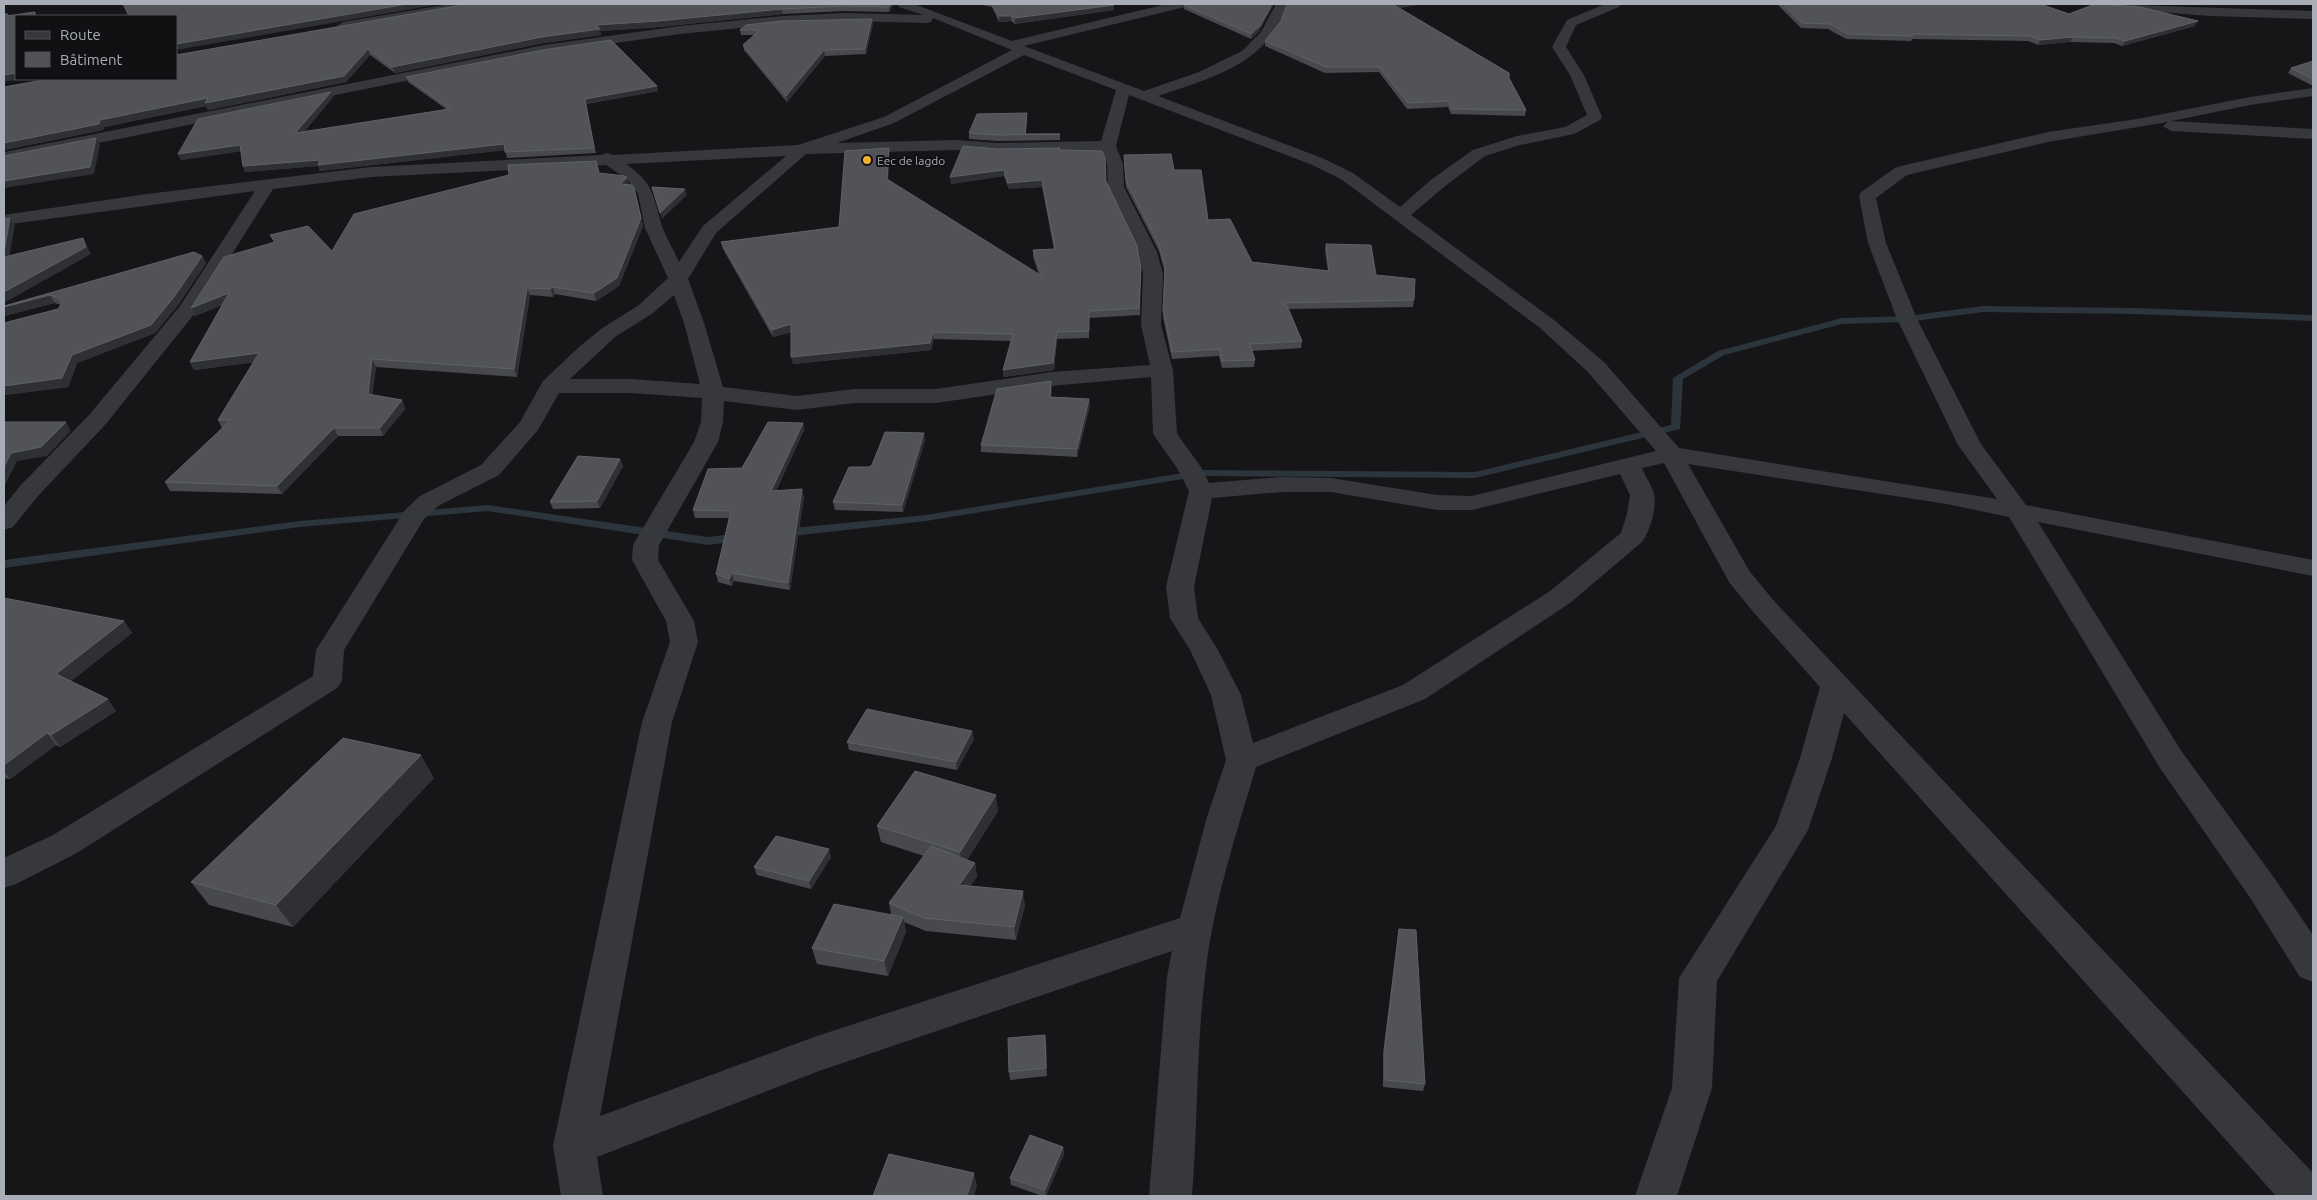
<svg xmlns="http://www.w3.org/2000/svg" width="2317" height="1200" viewBox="0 0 2317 1200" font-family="Ubuntu,sans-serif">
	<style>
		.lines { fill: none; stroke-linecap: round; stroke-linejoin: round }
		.stream { fill: #2c353c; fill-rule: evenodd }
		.minor { fill: #37383d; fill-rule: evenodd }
		.wall { fill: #47494d }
		.shaded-wall { fill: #2f3033 }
		.building { fill: #525359; stroke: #5f6168 }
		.poi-dot { fill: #f2b134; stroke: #111113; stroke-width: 2 }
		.labels { text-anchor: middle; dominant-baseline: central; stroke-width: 4; stroke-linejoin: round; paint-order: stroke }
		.far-poi-label { font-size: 12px; fill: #a8adb8; stroke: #111113; text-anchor: start }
	</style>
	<rect width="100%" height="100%" fill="#161618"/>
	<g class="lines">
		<!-- stream -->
		<g class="stream">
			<path d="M1983,306L2135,308L2313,315V321L2135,314L1983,312L1907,322L1842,324L1724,355L1683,379L1680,429L1475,478L1201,476L926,521L783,537L777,533L783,529L926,515L1201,470L1475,472L1671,425L1673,378L1718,351L1842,318L1907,316Z"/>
			<path d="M488,505L708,537L740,533L746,537L740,541L708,545L488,511L300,527L4,568V560L300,521Z"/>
		</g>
		<!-- minor -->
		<g class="minor">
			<path d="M450,4H475L469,8L343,30L337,26L343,22Z"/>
			<path d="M897,4H914L1012,41L1167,4H1187L1185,7L1024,46L1144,91L1199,72L1242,51L1261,32L1276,4H1288C1267,65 1213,77 1158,96L1322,158L1353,173L1400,207L1432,179L1473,150L1517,136L1565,127L1587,115L1570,75L1552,47L1567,20L1605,4H1621L1619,7L1576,25L1566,47L1584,75L1602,117L1600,120L1574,134L1520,145L1485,156L1444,187L1411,215L1554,320L1604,362L1679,448L1997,499L1958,445L1897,319L1868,243L1859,196L1861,192L1895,168L1901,166L2048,132L2137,119L2250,97L2313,88V96L2250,105L2171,121L2313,129V139L2171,131L2163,126L2168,122L2048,142L1907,175L1876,198L1886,243L1917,319L1981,444L2026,505L2313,560V576L2038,522L2182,752L2275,879L2313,935V982L2300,977L2251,899L2160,768L2009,517L1947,504L1688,464L1750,572L1775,602L2313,1173V1196H2276L1844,713L1832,758L1808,830L1717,981L1712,1088L1677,1196H1635L1672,1088L1679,978L1776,826L1800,758L1820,687L1755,614L1729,582L1664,463L1642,468C1645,476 1652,486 1654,494C1657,508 1650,531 1642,542L1570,603L1425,699L1256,767C1236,834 1212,908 1205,977C1196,1049 1198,1123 1192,1196H1149L1167,977L1172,951L819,1071L597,1157L603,1196H561L553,1146L642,722L670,642L666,621L632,560L633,545L694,442L701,422L702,398L631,393H559L538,430L499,475L438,506L424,519L344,650L342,681L337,688L77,853L16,884L4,888V858L53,835L313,676L316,650L405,510L420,496L481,465L520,422L543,381L579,347L601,329L639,305L668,278L645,228L638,194L627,179L606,165L371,177L273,189L195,313L105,425L38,496L13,527L4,530V506L20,486L89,415L180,306L255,191L4,225V215L147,194L371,167L601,155L607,153L613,155L798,145L884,117L1012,50L933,18L931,22L927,23L844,21L783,24L680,34L544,53L4,162V152L544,45L680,26L783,16L844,13L924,15L899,7ZM1024,55L1116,90L1101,141L998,143L956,140L837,143L894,123ZM1129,95L1310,164L1341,179L1540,328L1588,372L1656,451L1472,496L1437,495L1331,478L1282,477L1209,483L1201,467L1177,434L1173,370L1161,325L1163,274L1157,252L1124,187L1123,164L1116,146ZM956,150L998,153L1102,151L1107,164L1108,187L1139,252L1143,274L1141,325L1150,365L1051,372L936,389H854L797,396L723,387L704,323L688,279L716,233L806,154ZM786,156L703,226L679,262C674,250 666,238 662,226C653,196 654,183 626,164ZM674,295L684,323L700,384L631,379H570L615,337L653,313ZM1151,377L1153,434L1177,468L1189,491L1166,587L1170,618L1190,650L1211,695L1226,760L1207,817L1180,918L817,1036L600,1116L672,722L698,642L694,621L658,560L659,545L718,442L723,422L724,401L797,410L854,403H936L1051,386ZM1620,474L1630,495L1627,514L1621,533L1550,591L1403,685L1253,743L1241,695L1218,650L1198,618L1194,587L1212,498L1282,492H1331L1437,510H1472Z"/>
			<path d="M2102,4L2313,11V19L2210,16L2108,8Z"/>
		</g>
	</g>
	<!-- wall -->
	<g class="wall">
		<path d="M468,4H894L889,12L844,11L783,14L659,27L600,31L601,35L544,43L395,73L370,55L346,82L208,110L206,106L104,127L103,130L4,150Z"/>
		<path d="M978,4H1112L1114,10L1015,24L1011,21L999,22L992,7Z"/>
		<path d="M1185,4H1274L1259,31L1251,39L1184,9V5Z"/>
		<path d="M1287,4H1423L1400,8L1509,78L1526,110L1525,116L1451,114L1448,107L1407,109L1379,72L1325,73L1265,46V41L1281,21Z"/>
		<path d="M1777,4H2040L2069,14L2110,5L2195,26L2122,46L2114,43L2070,42L2038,45L2028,41L1912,39L1911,41L1846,39L1828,29L1801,28Z"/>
		<path d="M873,24L866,54L825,56L787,102L744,50L743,45L755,35H741L740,30Z"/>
		<path d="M2313,61V86L2288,73L2291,68Z"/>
		<path d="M406,77L657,86L658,91L586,104L596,153L507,158L505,150L320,171L318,166L245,172L243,166L241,151L181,160L178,154L331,92L333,97L304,132L446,109L408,82Z"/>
		<path d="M1027,119L1026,134H1060V140L998,141L969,139V133Z"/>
		<path d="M889,148V155L888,180L1039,275L1033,257V250L1054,249L1042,187L1009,189L1004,176L951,184L997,149L1060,148V150L1106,181L1141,267L1140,315L1089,318V338L1057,339L1054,370L1003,377L1011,341L934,339L931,350L793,364L791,332L773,337L723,249L721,242L839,227Z"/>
		<path d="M1124,161L1174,170L1208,220L1252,262L1328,271L1325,250L1326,244L1376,275L1414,300L1413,307L1289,309L1302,341L1301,348L1252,351L1255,360L1254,367L1222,368L1219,356L1172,359L1163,317L1165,273L1159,251L1126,187Z"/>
		<path d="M598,167L599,173L629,184L636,195L643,226L619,286L596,301L555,294L553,297L530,295L517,377L376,367L372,395L402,400L405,409L383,436H338L282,494L170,491L165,482L222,428L218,420L254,362L194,370L190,362L222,305L195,316L191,308L274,242L270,235L332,251Z"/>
		<path d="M202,256L206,263L178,305L155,333L77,363L68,387L4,395V323L58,309L61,305L55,303L4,316V305V306Z"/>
		<path d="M1051,381L1052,388L1051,397L1089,399L1090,406L1077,457L981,452V445Z"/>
		<path d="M803,423L804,430L776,491L804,496L790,590L734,581L732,586L718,582L716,574L729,518H695L693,510L742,468Z"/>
		<path d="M925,440L903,512L835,510L833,502L869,467Z"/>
		<path d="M620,459L623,466L600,508L553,509L550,502Z"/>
		<path d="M4,598L124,621L132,633L71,681L116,711L60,747L56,745L10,779L4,778Z"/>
		<path d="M974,739L957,770L849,750L847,742Z"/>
		<path d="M434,778L293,927L209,905L191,882Z"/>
		<path d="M998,811L967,860L975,863L977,877L970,886L1025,905L1016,940L926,931L904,922L906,932L888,976L817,964L812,948L891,914L889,903L924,856L881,842L877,826Z"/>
		<path d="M831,857L811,889L757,875L754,867Z"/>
		<path d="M1399,929L1425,1084L1423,1091L1383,1087V1053Z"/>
		<path d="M1046,1042L1047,1076L1010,1080L1009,1072Z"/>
		<path d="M1063,1147L1064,1154L1046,1196H1042L1011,1185L1010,1178Z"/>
	</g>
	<!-- shaded-wall -->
	<g class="shaded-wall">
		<path d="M407,4H441L176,50V44Z"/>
		<path d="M890,4H894L889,12V7Z"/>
		<path d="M1272,4H1274L1259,31L1251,39V34Z"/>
		<path d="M1399,4H1423L1394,9V5Z"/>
		<path d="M1114,5V10L1015,24V18Z"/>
		<path d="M782,9L783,14L659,27L600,31L601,35L544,43L395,73L392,67L596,25Z"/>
		<path d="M999,16H1011V21L999,22Z"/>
		<path d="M872,19L873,24L866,54L865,49Z"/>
		<path d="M2198,21L2195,26L2122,46L2125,41Z"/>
		<path d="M2073,37L2070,42L2038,45L2040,40Z"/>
		<path d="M368,49L370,55L346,82L208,110L206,106L104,127L103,130L4,150V143L100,120Z"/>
		<path d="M824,50L825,56L787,102L786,96Z"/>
		<path d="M16,73V79H22L4,82V75Z"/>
		<path d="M657,86L658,91L586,104L596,153L585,99Z"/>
		<path d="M331,92L333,97L298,139L295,133Z"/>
		<path d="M96,138L100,145L94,174L4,188V181Z"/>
		<path d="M504,144L506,150L320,171L318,166L245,172L243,166Z"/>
		<path d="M240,145L243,151L181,160L178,154Z"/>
		<path d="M889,148V155L888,185L887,179Z"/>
		<path d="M1004,170V176L951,184L950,177Z"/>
		<path d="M627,178L629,184H620Z"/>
		<path d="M1042,180V187L1009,189L1008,183Z"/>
		<path d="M634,188L643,226L619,286L596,301L594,293Z"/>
		<path d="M685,189L687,195L662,219L660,213Z"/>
		<path d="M10,218L15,225L8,264L4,258V252Z"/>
		<path d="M83,238L91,254L4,303V292Z"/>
		<path d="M202,256L206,263L178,305L155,333L77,363L68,387L4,395V386L72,355Z"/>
		<path d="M553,287L555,294L553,297L550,289Z"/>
		<path d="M527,288L530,295L517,377L514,369Z"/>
		<path d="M229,293L233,300L195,316L191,308Z"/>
		<path d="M50,295L55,303L4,316V305L5,307Z"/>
		<path d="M791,324L793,332L773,337L772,330Z"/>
		<path d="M933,332L934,339L931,350L793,364L791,357Z"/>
		<path d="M1057,332V339L1054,370L1003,377V370Z"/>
		<path d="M259,353L264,361L194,370L190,362Z"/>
		<path d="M372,359L376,367L371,402L368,394Z"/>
		<path d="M1051,381L1052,388L1050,404V397Z"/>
		<path d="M1089,399L1090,406L1077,457V449Z"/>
		<path d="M402,400L405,409L383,436L380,428Z"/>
		<path d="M66,422L71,431L47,456L17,461L4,487V467L11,453Z"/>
		<path d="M803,423L804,430L772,499L771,491Z"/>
		<path d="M334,428L338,436L282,494L277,486Z"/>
		<path d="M924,433L925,440L903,512L902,505Z"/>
		<path d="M620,459L623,466L600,508L597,501Z"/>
		<path d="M802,489L804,496L790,590L788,583Z"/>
		<path d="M732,573L734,581L732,586L729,579Z"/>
		<path d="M124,621L132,633L65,686L56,674Z"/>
		<path d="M108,699L116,711L60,747L51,735Z"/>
		<path d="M972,731L974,739L957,770L956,762Z"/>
		<path d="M47,733L56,745L10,779L4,772V765Z"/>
		<path d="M421,755L434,778L293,927L276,905Z"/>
		<path d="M996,795L998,811L962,868L960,852Z"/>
		<path d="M829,849L831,857L811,889L809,881Z"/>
		<path d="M975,863L977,877L961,899L959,885Z"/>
		<path d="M1023,891L1025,905L1016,940L1014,927Z"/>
		<path d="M903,917L906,932L888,976L884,961Z"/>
		<path d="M1045,1035L1046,1042L1047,1076L1046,1068Z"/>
		<path d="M1063,1147L1064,1154L1046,1196L1045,1190Z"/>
		<path d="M974,1173L977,1186L974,1196H967Z"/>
	</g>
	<!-- building -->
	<g class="building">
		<path d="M123,4H407L176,44V16H129Z"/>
		<path d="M468,4H890L889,7L843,6L782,9L658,21L596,25L600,29L542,37L392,67L368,49L344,76L205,103L208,98L100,120L99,124L4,143V87L49,79H176V55Z"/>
		<path d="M992,4H1112L1114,5L1015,18L1011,16H999Z"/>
		<path d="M1185,4H1272L1260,26L1251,34L1184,5Z"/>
		<path d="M1287,4H1399L1394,5L1509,73V78L1526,110L1452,109L1448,101L1408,103L1379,67H1326L1265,41L1281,21Z"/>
		<path d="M1783,4H2040L2069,14L2095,4H2108L2110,5L2140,7L2198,21L2125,41L2116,38L2073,37L2040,40L2030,36L1911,34L1913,36L1848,34L1830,24L1802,23Z"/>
		<path d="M35,12V16H16V73L4,75V14H8L7,16Z"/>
		<path d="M872,19L865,49L824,50L786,96L743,45L760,30H740L746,25L782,21Z"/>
		<path d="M611,40L657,86L585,99L594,148L505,152L504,144L318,165L320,160L243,166L240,145L178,154L198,119L331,92L295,133L450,109L406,77L543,50Z"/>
		<path d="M2313,61V79L2291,68Z"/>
		<path d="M1027,113L1025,134H1060L998,135L969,133L977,114Z"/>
		<path d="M96,138L90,167L4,181V156Z"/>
		<path d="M963,146L997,149L1060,148L1059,150L1102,151L1105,158L1106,181L1137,246L1141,267L1139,308L1089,311V331L1057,332L1053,363L1003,370L1013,334L933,332L930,343L791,357V324L772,330L721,242L839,227L845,151L889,148L887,179L1042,276L1033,250L1055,249L1042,180L1008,183L1004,170L950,177Z"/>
		<path d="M1171,154L1174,170H1201L1208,220L1230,219L1252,262L1329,271L1326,244L1371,245L1376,275L1415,279L1414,300L1282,303L1287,306L1302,341L1250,344L1255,360L1222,361L1219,349L1172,352L1163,310L1165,267L1159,245L1126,181L1124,155Z"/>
		<path d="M596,161L599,173L625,176L627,178L620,184L632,185L634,188L641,218L617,278L594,293L553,287L550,289L527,288L514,369L372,359L368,394L402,400L380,428H334L277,486L165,482L231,420H218L259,353L190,362L229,293L191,308L224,257L275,242L270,235L308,226L332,251L354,214L509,175L508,165Z"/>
		<path d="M652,187L685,189L660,213Z"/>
		<path d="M10,218L4,252V219Z"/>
		<path d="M83,238L86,247L4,292V257Z"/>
		<path d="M194,252L202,256L174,297L151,325L72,355L62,378L4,386V323L58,309L62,303L59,298L50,295L4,307V306Z"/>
		<path d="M1051,381L1050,397L1089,399L1077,449L981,445L997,389Z"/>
		<path d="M4,422H66L41,447L11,453L4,467Z"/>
		<path d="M768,422L803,423L771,491L802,489L788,583L732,573L729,579L716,574L731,511L693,510L708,469L742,468Z"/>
		<path d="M885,432L924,433L902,505L833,502L849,467H869L872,465Z"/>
		<path d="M578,456L620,459L597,501L550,502Z"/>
		<path d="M4,598L124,621L56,674L108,699L51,735L47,733L4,765Z"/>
		<path d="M867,709L972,731L956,762L847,742Z"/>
		<path d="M343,738L421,755L276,905L191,882Z"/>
		<path d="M915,771L996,795L960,852L877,826Z"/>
		<path d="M776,836L829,849L809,881L754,867Z"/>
		<path d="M931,846L975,863L959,885L1023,891L1014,927L924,918L889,903Z"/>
		<path d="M834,904L903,917L884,961L812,948Z"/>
		<path d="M1399,929L1416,930L1425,1084L1385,1080V1045Z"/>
		<path d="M1045,1035L1046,1068L1009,1072L1008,1038Z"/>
		<path d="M1030,1135L1063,1147L1045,1190L1010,1178Z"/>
		<path d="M889,1154L974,1173L967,1196H873Z"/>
	</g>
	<!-- markers -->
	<circle class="poi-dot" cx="867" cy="160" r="5"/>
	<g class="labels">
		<!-- far-poi labels -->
		<g class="far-poi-label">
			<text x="877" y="160">Eec de lagdo</text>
		</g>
	</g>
	<!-- border -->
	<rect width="2317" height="1200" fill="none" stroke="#a8adb8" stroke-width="10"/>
	<!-- legend -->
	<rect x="15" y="15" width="162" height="65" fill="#111113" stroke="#4d4f55"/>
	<rect x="25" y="31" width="25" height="8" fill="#37383d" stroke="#4d4f55"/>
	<text x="60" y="40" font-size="15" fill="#a8adb8">Route</text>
	<rect x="25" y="52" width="25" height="15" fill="#525359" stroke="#4d4f55"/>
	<text x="60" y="65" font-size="15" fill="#a8adb8">Bâtiment</text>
</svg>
